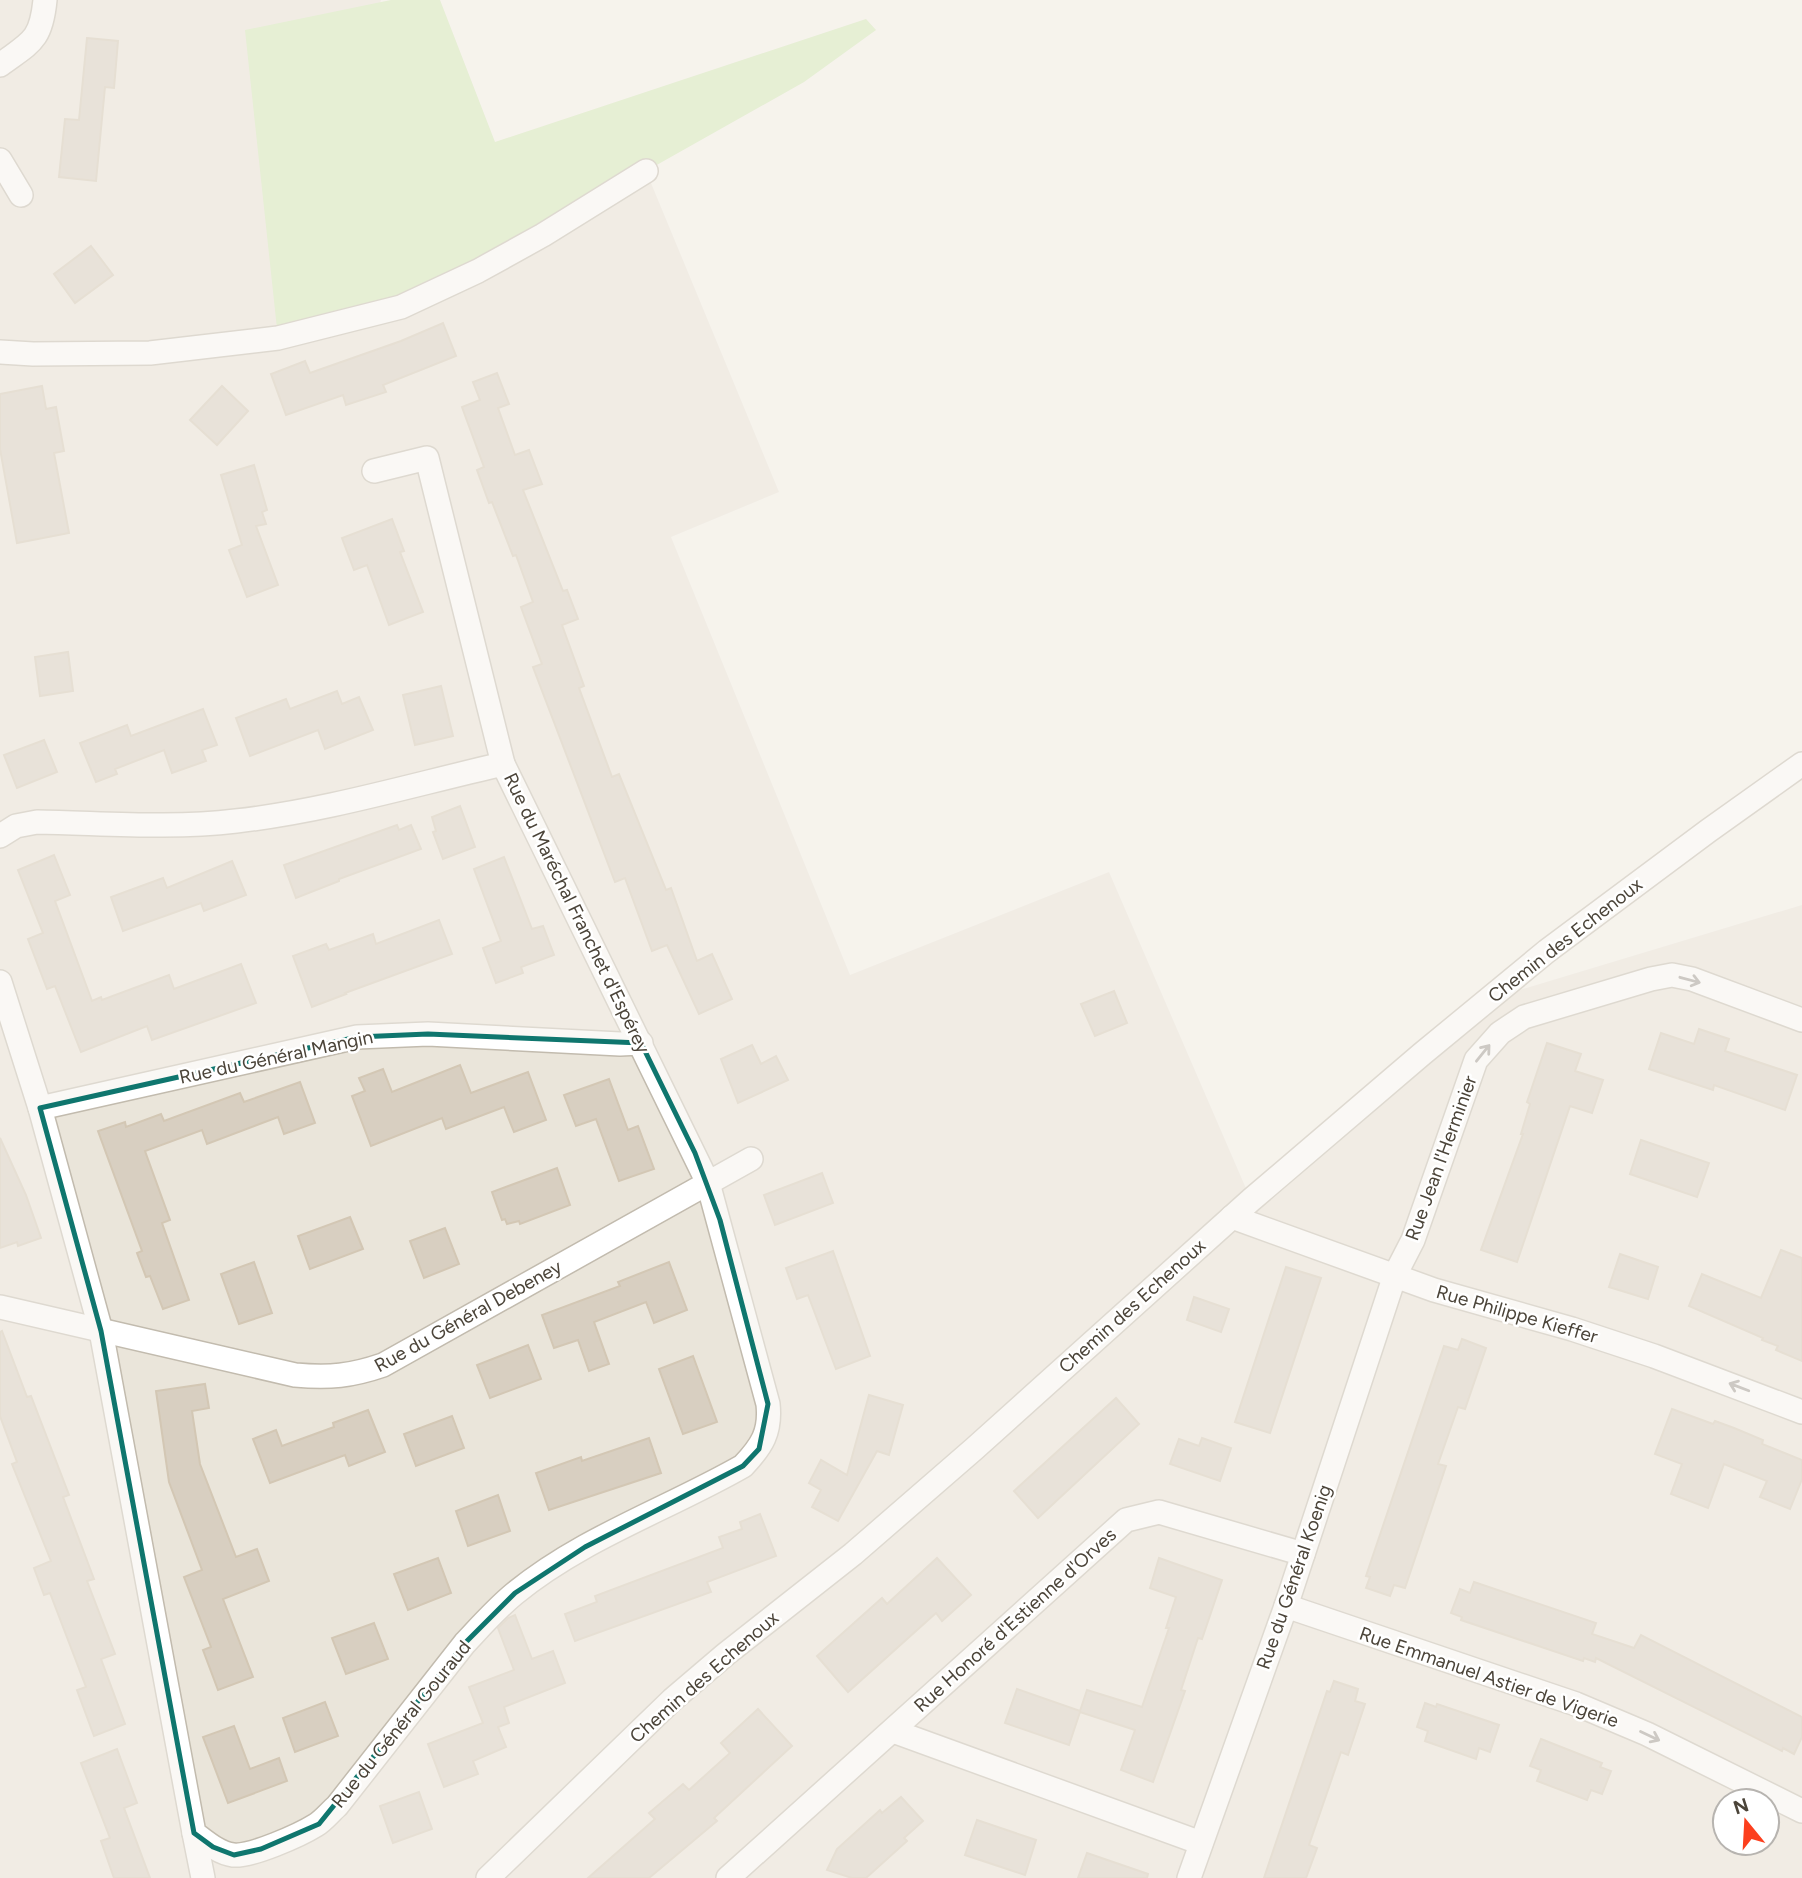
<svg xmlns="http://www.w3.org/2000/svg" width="1802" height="1878" viewBox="0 0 1802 1878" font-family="Figtree,sans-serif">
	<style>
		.residential { fill: #eae5da; fill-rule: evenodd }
		.green { fill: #d2eab5 }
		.building { fill: #d8cfc1; stroke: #d3c7b4; stroke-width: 2 }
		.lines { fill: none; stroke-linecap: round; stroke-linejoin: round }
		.street-casing { stroke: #c2bbae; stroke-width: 26 }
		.street { stroke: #fff; stroke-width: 23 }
		.oneway { stroke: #9c9892 }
		.marked { fill: none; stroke: #0f766e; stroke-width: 5; stroke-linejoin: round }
		.labels { text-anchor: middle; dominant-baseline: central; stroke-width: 5; stroke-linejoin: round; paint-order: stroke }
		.street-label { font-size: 19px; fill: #4b4439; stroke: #fff }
	</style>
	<rect width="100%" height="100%" fill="#f6f3ec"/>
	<!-- residential -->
	<path class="residential" d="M0,0H381L278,338L646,171L779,492L671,537L850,975L1109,872L1251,1200L1513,992L1802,905V1878H0ZM1725,1801H1767V1843H1725Z"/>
	<!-- green -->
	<path class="green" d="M391,0H440L495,142L866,19L876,30L804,82L646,171L478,271L278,338L245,30Z"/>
	<!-- building -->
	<g class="building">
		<path d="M87,38L118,41L114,88L105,87L96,181L59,177L65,119L79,120Z"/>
		<path d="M91,246L113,275L75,303L54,274Z"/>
		<path d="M443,323L456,356L383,385L386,392L346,405L343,395L286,415L271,374L305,361L310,373L401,341Z"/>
		<path d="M497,373L509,404L498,408L515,455L529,450L542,484L523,490L563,591L567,590L578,619L562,625L584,686L579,688L612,777L619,774L666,890L671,888L697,961L712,954L732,999L699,1014L667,945L652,951L625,878L615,882L533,667L542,664L521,607L533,602L516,555L513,556L492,502L489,503L477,470L484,467L462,407L480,400L473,382Z"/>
		<path d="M42,386L46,409L56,407L64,451L54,453L69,533L17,543L0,449V394Z"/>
		<path d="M222,386L248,411L217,445L190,420Z"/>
		<path d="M254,465L267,510L262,512L266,524L256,526L278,585L247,597L229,550L242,545L221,475Z"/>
		<path d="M392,519L404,551L400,552L423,612L389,625L367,565L354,570L342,538Z"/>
		<path d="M68,652L73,691L40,696L35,657Z"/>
		<path d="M441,686L453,736L415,745L403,695Z"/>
		<path d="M337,691L342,704L359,697L373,730L325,749L318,730L250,756L236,718L286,699L290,709Z"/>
		<path d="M203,709L217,745L202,750L206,761L172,773L164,750L115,769L117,774L96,782L80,743L127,725L131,736Z"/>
		<path d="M44,740L57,772L17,788L4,755Z"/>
		<path d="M460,806L475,847L443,859L433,832L436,831L432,817Z"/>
		<path d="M397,825L399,830L411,825L421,849L339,879V881L296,898L284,865Z"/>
		<path d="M54,855L70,895L55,901L92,1001L101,997L102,1000L169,975L174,989L241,964L256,1003L152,1040L147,1026L81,1052L55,986L47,989L28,939L43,933L18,870Z"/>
		<path d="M504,857L532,929L543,926L554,955L521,967L523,973L496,983L483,948L501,941L474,869Z"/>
		<path d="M232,861L246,895L204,911L201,903L123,931L111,897L163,878L167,888Z"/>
		<path d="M439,920L452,954L345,993L346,994L312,1007L293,956L326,944L329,950L373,934L376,944Z"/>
		<path d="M1114,991L1127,1023L1095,1036L1081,1004Z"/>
		<path d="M1699,1029L1729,1039L1725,1051L1797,1075L1785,1110L1714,1085L1713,1090L1649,1069L1661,1033L1694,1044Z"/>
		<path d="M1547,1043L1581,1054L1575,1071L1603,1080L1592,1113L1570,1106L1517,1262L1481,1250L1523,1134H1521L1530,1104L1527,1102Z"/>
		<path d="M752,1045L761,1064L776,1056L788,1080L738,1103L721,1059Z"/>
		<path d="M460,1065L471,1093L528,1072L546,1120L514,1132L504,1107L446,1129L442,1118L371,1146L352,1096L365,1091L359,1078L383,1069L392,1092Z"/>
		<path d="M609,1079L628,1130L638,1126L654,1169L619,1181L596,1119L576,1126L564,1095Z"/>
		<path d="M300,1082L315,1123L284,1134L278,1117L207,1144L202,1130L145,1151L170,1220L162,1223L189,1300L163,1309L150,1276L146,1277L137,1253L142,1251L98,1131L125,1122L126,1127L161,1114L164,1121L240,1093L244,1102Z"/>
		<path d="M0,1138L26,1195L41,1238L18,1246L17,1242L0,1248Z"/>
		<path d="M1641,1140L1709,1163L1697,1197L1630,1174Z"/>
		<path d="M557,1168L570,1205L520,1224L519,1221L507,1224L505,1219L502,1220L492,1192Z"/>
		<path d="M822,1173L833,1203L775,1225L764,1195Z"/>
		<path d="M350,1217L363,1249L310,1269L298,1236Z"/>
		<path d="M445,1228L459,1264L424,1278L410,1241Z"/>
		<path d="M1781,1250L1802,1258V1361L1776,1350L1778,1346L1762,1340L1763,1338L1689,1306L1702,1274L1761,1298Z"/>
		<path d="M833,1251L870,1356L836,1369L808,1295L797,1299L786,1268Z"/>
		<path d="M1620,1254L1658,1267L1648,1299L1609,1287Z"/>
		<path d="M254,1262L272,1313L239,1324L221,1274Z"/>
		<path d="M669,1262L687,1310L654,1323L646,1302L594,1322L609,1364L589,1371L578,1340L554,1348L542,1315L620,1286L618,1282Z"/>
		<path d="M1286,1267L1321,1278L1270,1433L1235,1422Z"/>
		<path d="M1194,1297L1229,1309L1221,1332L1187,1320Z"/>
		<path d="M2,1331L27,1397L31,1396L69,1495L63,1497L94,1579L87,1581L115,1654L101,1659L125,1724L94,1736L77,1690L86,1687L50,1593L44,1595L34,1568L51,1561L12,1464L17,1462L0,1416V1332Z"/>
		<path d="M1462,1339L1486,1348L1465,1409L1458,1407L1438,1464L1446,1466L1405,1588L1394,1585L1390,1596L1366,1588L1370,1577L1366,1576L1444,1346L1458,1350Z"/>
		<path d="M528,1345L541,1379L490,1398L477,1365Z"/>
		<path d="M693,1356L717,1422L683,1434L659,1369Z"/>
		<path d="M205,1384L209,1408L192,1411L200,1464L236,1557L257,1549L269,1581L223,1599L253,1677L218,1690L203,1650L211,1647L184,1577L202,1570L169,1482L156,1391Z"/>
		<path d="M869,1395L903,1405L889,1455L877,1451L838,1521L812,1507L821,1490L809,1483L821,1460L847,1475Z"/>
		<path d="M1116,1398L1139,1424L1038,1518L1014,1491Z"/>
		<path d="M1672,1409L1713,1424L1715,1421L1734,1428L1763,1440L1762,1444L1802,1460V1479L1790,1509L1760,1497L1767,1481L1724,1464L1708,1508L1671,1494L1682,1464L1655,1454Z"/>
		<path d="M368,1410L385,1452L349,1466L345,1455L270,1483L253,1439L276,1430L282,1446L334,1427L333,1423Z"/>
		<path d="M452,1416L464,1448L416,1466L404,1434Z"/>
		<path d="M649,1438L661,1473L549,1510L536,1473L581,1457L582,1461Z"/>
		<path d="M1202,1438L1231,1448L1220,1481L1170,1464L1179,1439L1199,1446Z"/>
		<path d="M498,1495L510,1531L468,1546L456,1511Z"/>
		<path d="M760,1514L776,1556L707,1582L711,1592L575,1641L565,1614L597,1602L595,1596L723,1548L719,1537L742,1529L740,1522Z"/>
		<path d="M438,1558L451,1593L408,1610L394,1574Z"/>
		<path d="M937,1558L971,1595L942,1621L936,1613L848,1692L817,1656L882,1598L887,1604Z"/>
		<path d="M1159,1558L1222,1580L1202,1639L1198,1638L1181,1690L1185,1691L1153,1782L1121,1770L1135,1730L1080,1712L1069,1745L1005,1723L1017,1689L1080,1711L1087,1690L1142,1707L1169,1628H1166L1176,1597L1150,1588Z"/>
		<path d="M1474,1582L1596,1623L1592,1634L1634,1648L1641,1635L1802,1717V1737L1794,1754L1783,1748L1782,1751L1596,1658L1595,1662L1584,1658L1583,1661L1461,1620L1462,1617L1451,1613L1460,1589L1470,1593Z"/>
		<path d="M515,1615L532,1659L553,1651L565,1683L504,1707L509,1723L498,1727L506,1747L473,1761L478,1774L444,1787L428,1744L483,1723L469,1687L514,1670L498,1628L508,1618Z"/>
		<path d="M374,1623L388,1659L346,1674L332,1638Z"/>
		<path d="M1334,1681L1358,1689L1355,1701L1365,1704L1348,1755L1341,1752L1309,1845L1317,1848L1306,1878H1264L1327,1691L1330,1692Z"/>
		<path d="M325,1702L338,1736L295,1752L283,1718Z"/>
		<path d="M1425,1703L1436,1707L1437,1704L1499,1725L1490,1752L1479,1748L1476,1759L1425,1741L1428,1731L1417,1727Z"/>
		<path d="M758,1709L792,1746L714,1818L717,1821L649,1878H588L655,1819L649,1813L683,1784L689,1790L730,1753L721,1743Z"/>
		<path d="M234,1726L250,1769L279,1758L287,1781L228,1803L203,1737Z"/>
		<path d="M1541,1739L1602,1763L1600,1767L1611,1771L1602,1794L1591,1790L1587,1800L1537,1781L1541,1770L1530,1766Z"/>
		<path d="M117,1749L137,1803L124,1808L150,1878H114L101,1841L110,1838L81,1763Z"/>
		<path d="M419,1792L432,1829L393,1843L380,1806Z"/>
		<path d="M901,1797L923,1821L904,1838L907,1841L866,1878H852L827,1870L837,1849L880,1810L882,1813Z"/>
		<path d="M977,1820L1036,1840L1025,1875L965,1855Z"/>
		<path d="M1087,1853L1148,1874L1147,1878H1078Z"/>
	</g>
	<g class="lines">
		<defs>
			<g id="street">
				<path d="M0,65C31,42 41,41 45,0"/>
				<path d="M0,160L21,195"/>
				<path d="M0,352L33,354L150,353L278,338L401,307L478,271L543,235L646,171"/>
				<path d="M374,471L427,458L503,764"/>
				<path d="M0,836L16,826L37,822C103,823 171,829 236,821C326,811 415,784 503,764L708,1183L768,1404C771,1432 762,1446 743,1466C668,1509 582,1538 514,1594C496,1609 481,1626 465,1643L337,1806C330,1812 324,1820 316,1825C300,1835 251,1857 233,1855C218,1853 205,1841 194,1833L101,1331L40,1108L0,982"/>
				<path d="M40,1108L357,1037L428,1034L620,1044L641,1043"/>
				<path d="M1232,1217L1434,1290L1572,1329L1654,1356L1802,1412"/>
				<path d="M0,1307L295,1375C330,1378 351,1376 383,1365L751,1159"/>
				<path d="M1286,1606L1576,1704L1647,1734L1802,1811"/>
				<path d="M893,1731L1201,1843"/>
				<path d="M194,1833L203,1878"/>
				<path d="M488,1878L672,1700L726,1654L853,1554L974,1449L1251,1200L1422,1054L1547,951L1708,831L1802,764"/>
				<path d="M728,1878L1126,1520L1159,1512L1303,1554"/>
				<path d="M1189,1878L1286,1606L1395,1275L1413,1240L1476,1060L1500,1033L1524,1017L1651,979L1672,975L1692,979L1802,1020"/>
			</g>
		</defs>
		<!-- street casing -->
		<use href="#street" class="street-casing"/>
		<!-- street -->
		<use href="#street" class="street"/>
	</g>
	<!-- one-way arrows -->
	<defs><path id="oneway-shaft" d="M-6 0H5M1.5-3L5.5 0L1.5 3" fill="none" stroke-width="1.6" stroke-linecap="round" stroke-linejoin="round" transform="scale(1.75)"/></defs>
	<g class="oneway">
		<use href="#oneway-shaft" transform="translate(1690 980) rotate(15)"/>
		<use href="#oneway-shaft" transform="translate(1483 1053) rotate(-51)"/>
		<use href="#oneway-shaft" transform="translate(1739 1387) rotate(-159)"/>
		<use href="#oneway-shaft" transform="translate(1650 1736) rotate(25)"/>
	</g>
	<!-- marked area -->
	<path d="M0 0H1802V1878H0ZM428,1034L641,1043L695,1153L720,1220L768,1404L759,1449L743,1466L585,1547L515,1593L465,1643L319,1824L261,1849L234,1855L213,1847L194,1833L101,1331L40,1108L357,1037Z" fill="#f6f3ec" fill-opacity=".55" fill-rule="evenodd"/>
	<path class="marked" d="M428,1034L641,1043L695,1153L720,1220L768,1404L759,1449L743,1466L585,1547L515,1593L465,1643L319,1824L261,1849L234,1855L213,1847L194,1833L101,1331L40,1108L357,1037Z"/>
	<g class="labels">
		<!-- street labels -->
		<g class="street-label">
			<text transform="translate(577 913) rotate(64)">Rue du Maréchal Franchet d'Espérey</text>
			<text transform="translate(1565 940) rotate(-38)">Chemin des Echenoux</text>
			<text transform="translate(276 1057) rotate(-12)">Rue du Général Mangin</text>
			<text transform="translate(1441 1158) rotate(-70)">Rue Jean l'Herminier</text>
			<text transform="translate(1132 1306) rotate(-42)">Chemin des Echenoux</text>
			<text transform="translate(1517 1314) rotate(16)">Rue Philippe Kieffer</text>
			<text transform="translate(468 1316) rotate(-29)">Rue du Général Debeney</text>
			<text transform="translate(1294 1577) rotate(-71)">Rue du Général Koenig</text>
			<text transform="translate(1015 1620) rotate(-42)">Rue Honoré d'Estienne d'Orves</text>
			<text transform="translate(704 1677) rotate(-41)">Chemin des Echenoux</text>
			<text transform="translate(1489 1677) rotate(19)">Rue Emmanuel Astier de Vigerie</text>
			<text transform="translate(401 1724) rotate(-51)">Rue du Général Gouraud</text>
		</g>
	</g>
	<!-- north arrow -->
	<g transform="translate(1746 1822) rotate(342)"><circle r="33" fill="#ffffff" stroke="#b7b4b0" stroke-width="2"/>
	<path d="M0-5L12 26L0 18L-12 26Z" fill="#fc3f1d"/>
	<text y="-10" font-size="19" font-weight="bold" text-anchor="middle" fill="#4b4439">N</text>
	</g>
</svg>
